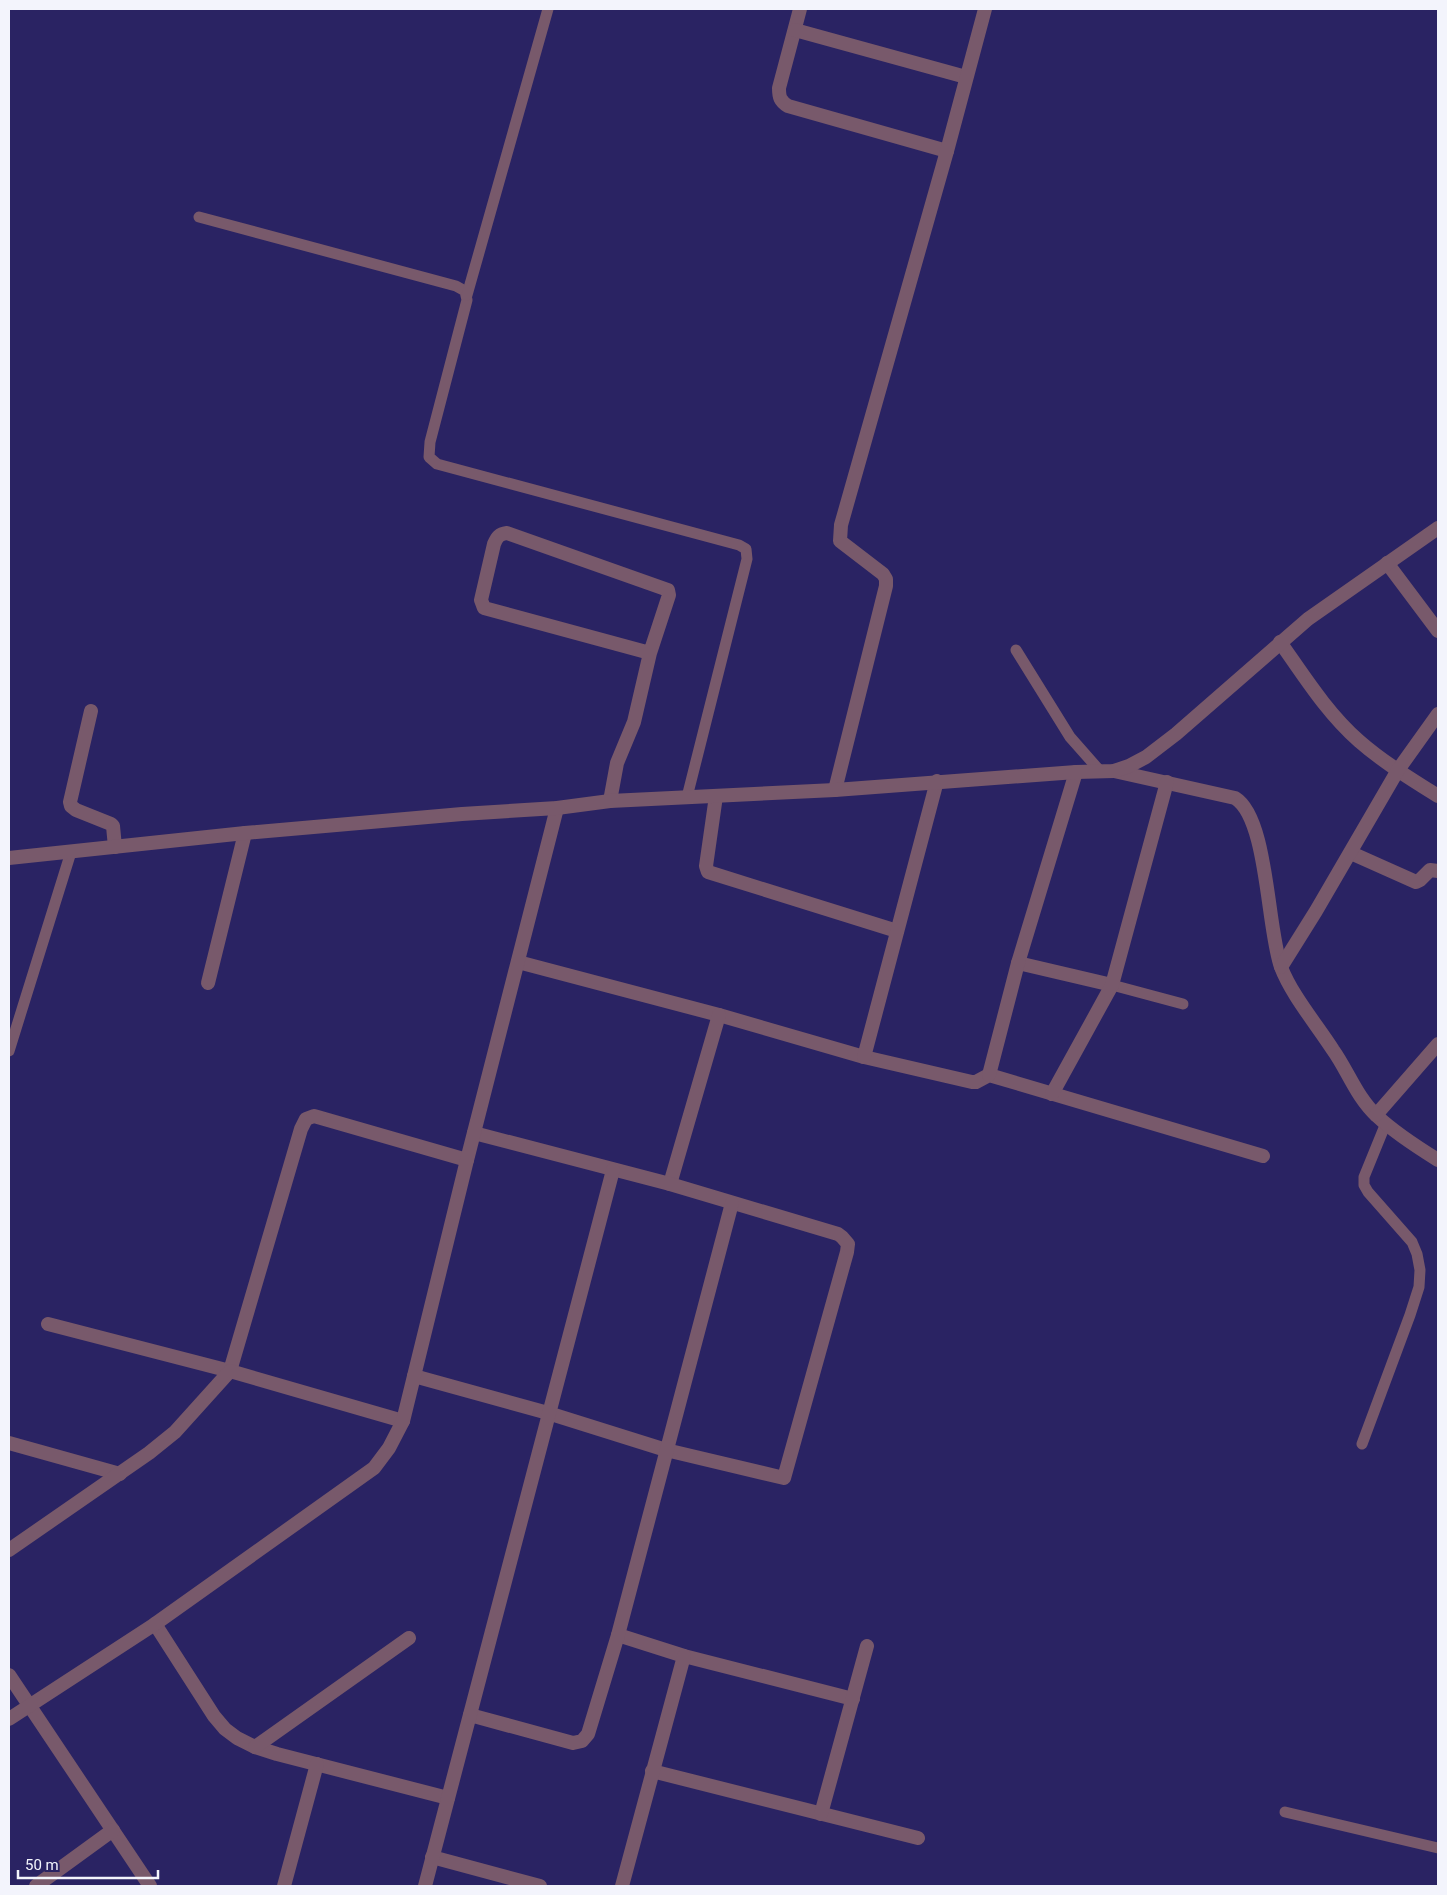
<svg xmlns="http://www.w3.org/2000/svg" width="1447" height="1895" viewBox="0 0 1447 1895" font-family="Roboto,sans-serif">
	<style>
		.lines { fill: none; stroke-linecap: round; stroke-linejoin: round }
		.service { stroke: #78596b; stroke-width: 11 }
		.minor { stroke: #78596b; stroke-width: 14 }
		.tertiary { stroke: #78596b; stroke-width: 14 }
	</style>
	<rect width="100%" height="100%" fill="#2a2363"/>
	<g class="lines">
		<!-- service -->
		<g class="service">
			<path d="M199,217L456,286L465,291L467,300L430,442L429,457L437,464L739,545L746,549L747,559L687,797"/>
			<path d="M467,295L548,9"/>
			<path d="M1016,650L1070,737L1100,771"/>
			<path d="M1112,985L1183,1004"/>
			<path d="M9,1051L71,852"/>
			<path d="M1362,1444L1410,1315L1419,1287L1420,1270L1417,1254L1412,1242L1368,1192L1364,1185V1177L1386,1123"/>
			<path d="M1285,1812L1438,1848"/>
		</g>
		<!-- minor -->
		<g class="minor">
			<path d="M800,9L779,88C779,97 780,101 788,106L947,151"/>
			<path d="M795,30L966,77"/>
			<path d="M1387,563L1438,631"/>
			<path d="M1280,642C1304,676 1327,713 1359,741C1383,762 1411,779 1438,796"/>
			<path d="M91,711L70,802L71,806L76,810L111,824L113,826L115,847"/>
			<path d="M1114,771L1235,798C1268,818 1267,928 1281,967C1291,994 1317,1025 1333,1050C1348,1071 1357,1098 1377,1116C1395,1133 1417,1147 1438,1160"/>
			<path d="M835,790L886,586V579L883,574L840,541L841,525L947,151L985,9"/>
			<path d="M716,796L706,866L708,872L897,931"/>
			<path d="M610,801L617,763L634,722L650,653L669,595L668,590L507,533C499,534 497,537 494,544L481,600L484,608L650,653"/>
			<path d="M1351,853L1416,882L1420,880L1430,870L1438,871"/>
			<path d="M518,962L719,1015L864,1057L972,1082H976L989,1075L1263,1156"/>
			<path d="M1018,963L1112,985"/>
			<path d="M1281,967L1316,911L1398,770L1438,714"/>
			<path d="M208,983L245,833"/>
			<path d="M864,1057L937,781"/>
			<path d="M989,1075L1018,963L1076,772"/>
			<path d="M1052,1094L1112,985L1167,782"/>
			<path d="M1376,1115L1438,1044"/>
			<path d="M670,1184L719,1015"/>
			<path d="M48,1324L230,1371L301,1129L306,1119L314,1116L321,1118L467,1160"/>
			<path d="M414,1376L548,1413L666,1450L784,1478L847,1252L848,1244L842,1237L838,1234L670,1184L474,1133"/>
			<path d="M9,1443L120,1474"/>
			<path d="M9,1550L149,1453L175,1432L230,1371L403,1421"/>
			<path d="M155,1624L214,1716L225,1729L237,1738L255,1747L277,1754L448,1798"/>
			<path d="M618,1635L684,1656L853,1699"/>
			<path d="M9,1675L150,1886"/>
			<path d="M470,1715L573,1743L582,1741L588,1734L618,1635L732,1203"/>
			<path d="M9,1719L155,1624L374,1468L389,1448L403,1421L467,1160L557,808"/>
			<path d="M255,1747L409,1638"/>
			<path d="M652,1771L918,1838"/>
			<path d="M821,1814L867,1646"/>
			<path d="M432,1857L540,1886"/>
			<path d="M36,1886L113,1830"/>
			<path d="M284,1886L317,1764"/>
			<path d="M425,1886L613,1170"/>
			<path d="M622,1886L684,1656"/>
		</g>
		<!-- tertiary -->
		<path class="tertiary" d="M9,858L245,833L462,814L557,808L610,801L835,790L1076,772L1114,771L1129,766L1146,757L1176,734L1308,619L1438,528"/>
	</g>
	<!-- border -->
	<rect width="1447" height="1895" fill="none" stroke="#f3f4fc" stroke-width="20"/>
	<!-- scale -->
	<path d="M18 1870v8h140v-8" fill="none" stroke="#f3f4fc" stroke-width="2.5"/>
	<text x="25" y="1870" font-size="15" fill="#f3f4fc" stroke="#2a2363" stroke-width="4" paint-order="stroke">50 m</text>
</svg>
